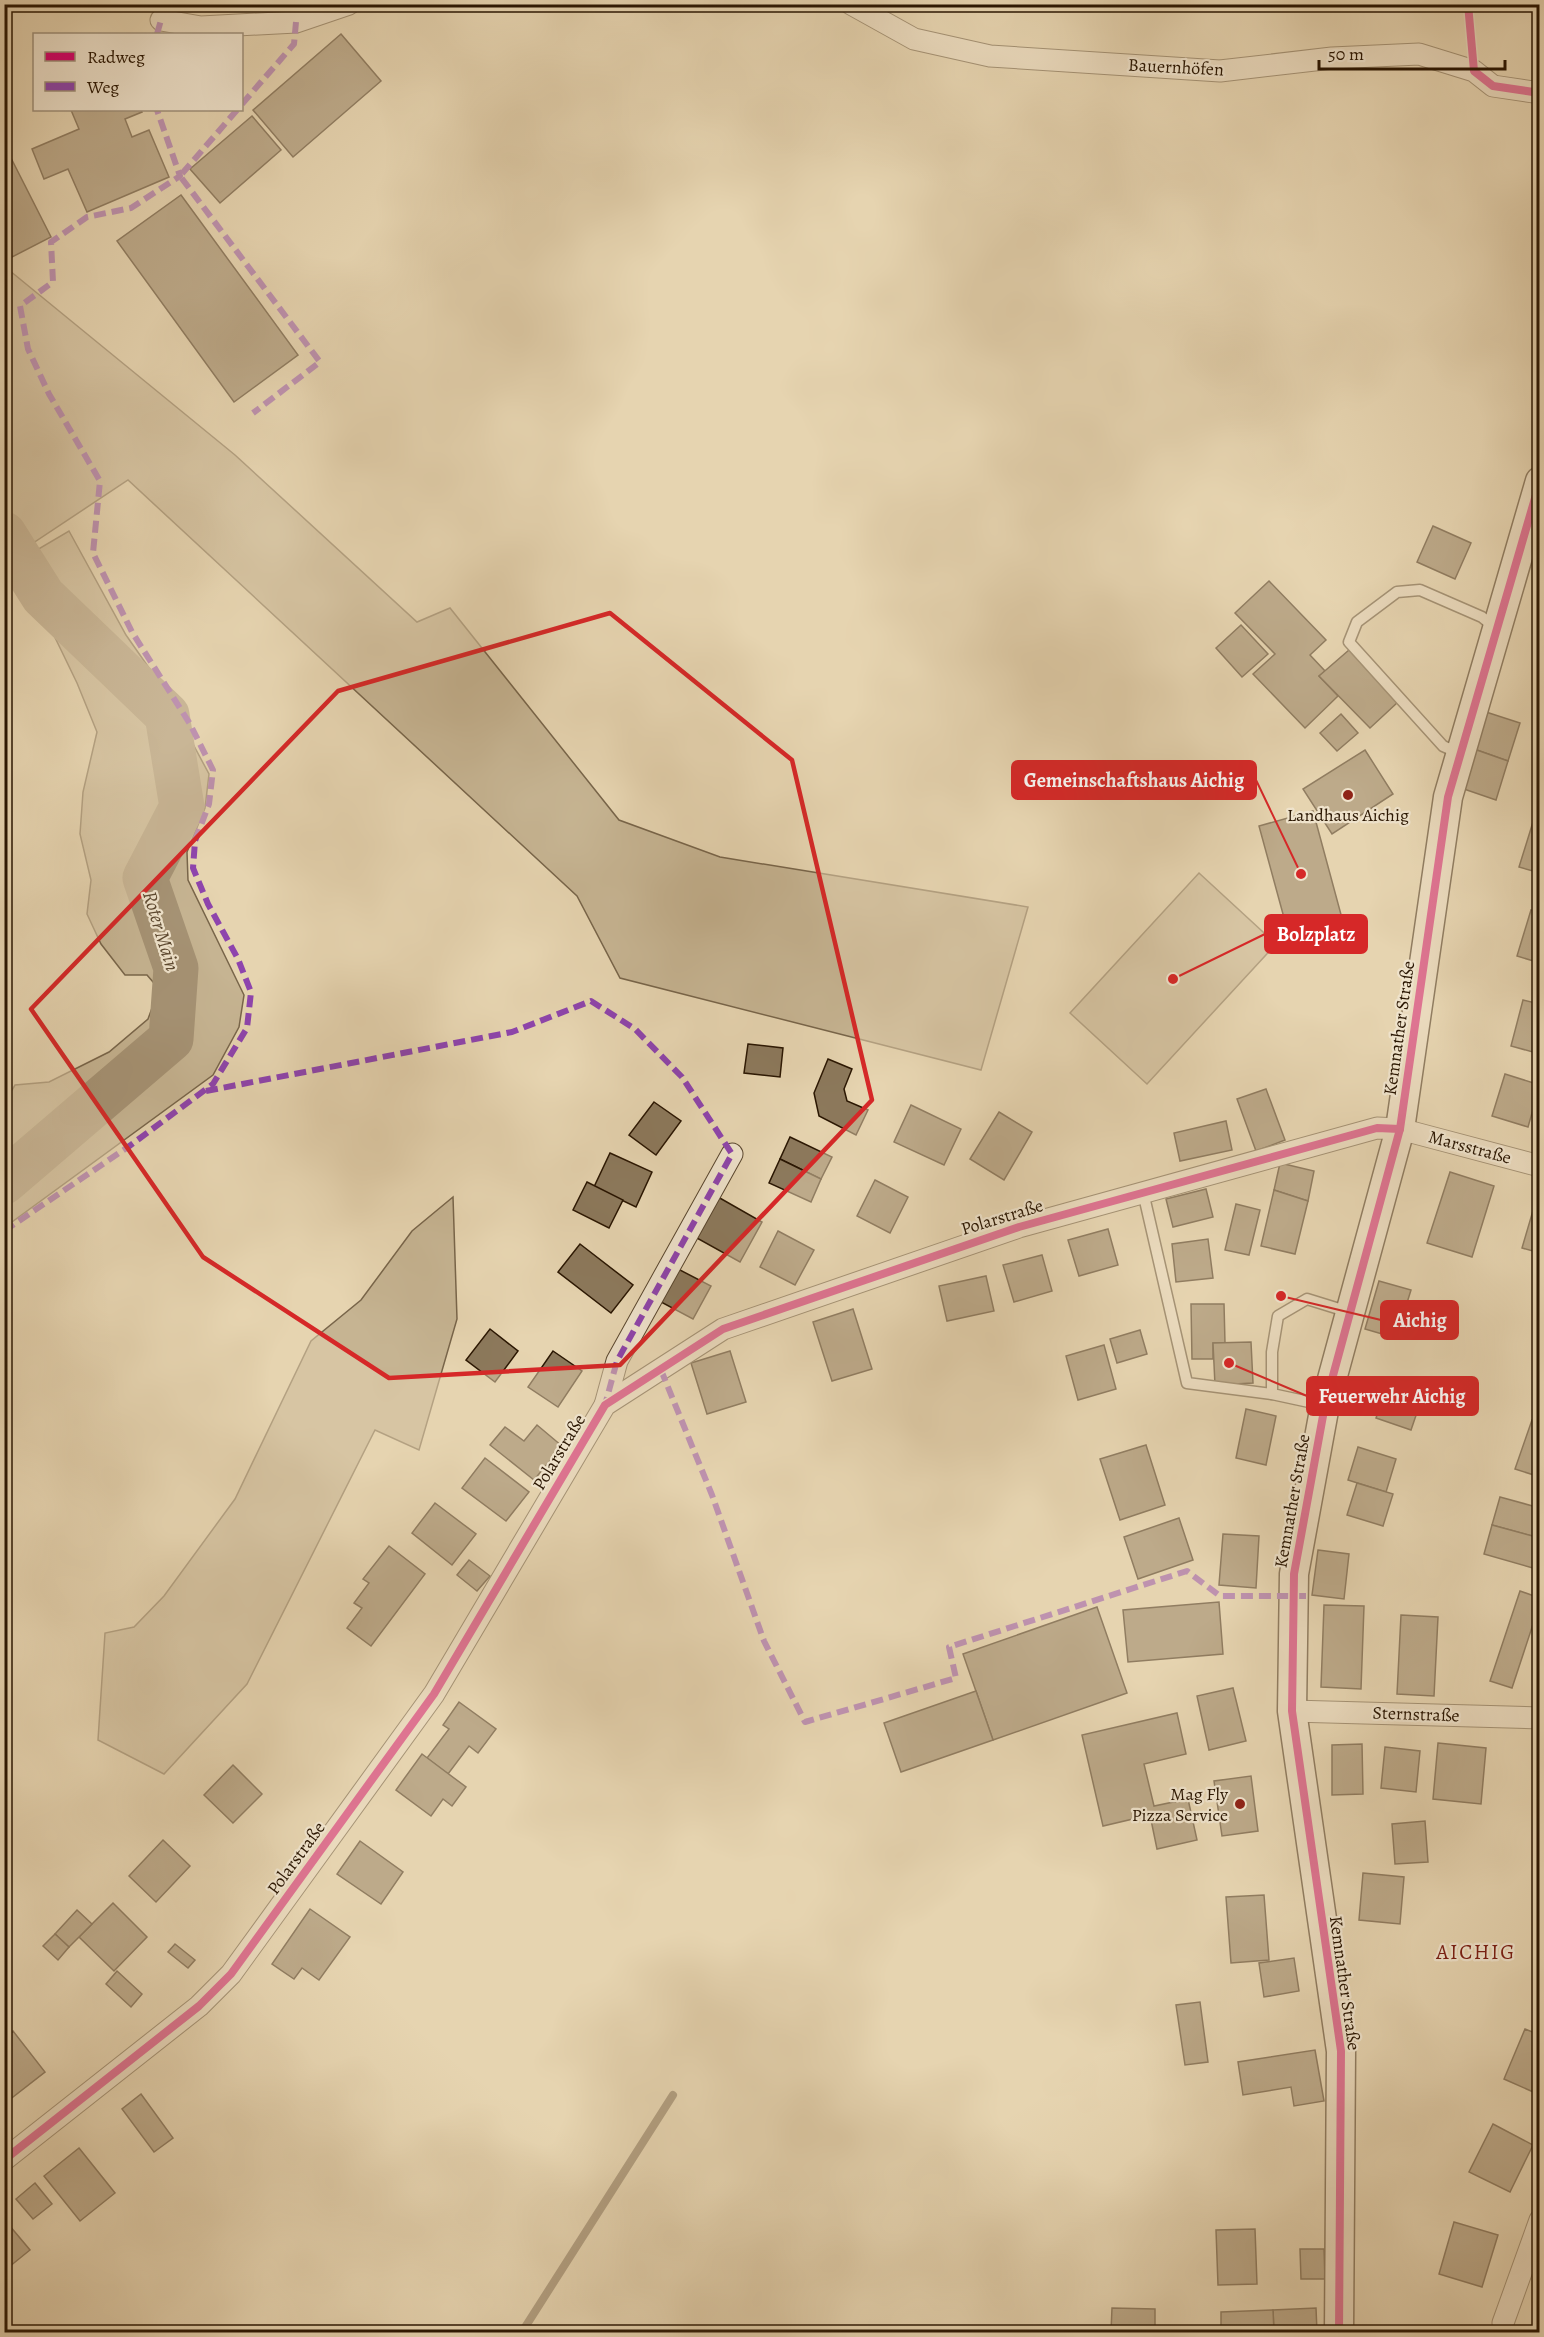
<svg xmlns="http://www.w3.org/2000/svg" width="1544" height="2337" viewBox="0 0 1544 2337" font-family="Alegreya,serif">
	<style>
		.green { fill: #c6b492; stroke: #78654a; stroke-width: 1.5 }
		.lines { fill: none; stroke-linecap: round; stroke-linejoin: round }
		.stream { stroke: #746147; stroke-width: 8 }
		.river { stroke: #a69375; stroke-width: 45 }
		.building { fill: #8c795c; stroke: #2a1602; stroke-width: 1.5 }
		.lane-casing { stroke: #59462e; stroke-width: 13 }
		.street-casing { stroke: #59462e; stroke-width: 23 }
		.secondary-casing { stroke: #2a1602; stroke-width: 31 }
		.lane { stroke: #efe3cc; stroke-width: 10 }
		.street { stroke: #efe3cc; stroke-width: 21 }
		.secondary { stroke: #efe3cc; stroke-width: 28 }
		.quiet { stroke: #8e44ad; stroke-width: 6; stroke-dasharray: 12 6; stroke-linecap: butt }
		.cycleway-casing { stroke: #efe3cc; stroke-width: 11 }
		.cycleway { stroke: #d6006c; stroke-width: 8 }
		.marked { fill: none; stroke: #d62828; stroke-width: 4.5; stroke-linejoin: round }
		.poi-dot { fill: #8f2418; stroke: #efe3cc; stroke-width: 2 }
		.labels { text-anchor: middle; dominant-baseline: central; stroke-width: 4.5; stroke-linejoin: round; paint-order: stroke }
		.street-label { font-size: 18px; fill: #2a1602; stroke: #efe3cc }
		.poi-label { font-size: 18px; fill: #2a1602; stroke: #efe3cc }
		.water-label { font-size: 20px; font-style: italic; fill: #5c4830; stroke: #efe3cc }
		.quarter-label { font-size: 21px; letter-spacing: 1.5px; fill: #7a1f14; stroke: #efe3cc }
		.leader { fill: none; stroke: #d62828; stroke-width: 2 }
		.callout-dot { fill: #d62828; stroke: #efe3cc; stroke-width: 2 }
		.callout { fill: #d62828; stroke: #d62828; stroke-width: 2 }
		.callout-label { font-size: 20px; text-anchor: middle; font-weight: bold; fill: #fff }
	</style>
	<rect width="100%" height="100%" fill="#e6d4b0"/>
	<filter id="stains"><feTurbulence type="fractalNoise" baseFrequency=".00333" numOctaves="4"/><feColorMatrix values="0 0 0 0 .2 0 0 0 0 .09 0 0 0 0 .02 0 0 0 .5 -.17"/></filter>
	<radialGradient id="worn" r=".72"><stop offset=".6" stop-color="#630" stop-opacity="0"/><stop offset="1" stop-color="#630" stop-opacity=".3"/></radialGradient>
	<!-- green -->
	<g class="green">
		<path d="M4,266L235,455L417,622L450,608L619,820L720,857L1028,907L981,1070L620,978L577,896L128,480L12,557L4,547Z"/>
		<path d="M69,531L126,635L163,688L209,774L205,808L187,852L188,880L244,995L239,1027L213,1075L5,1227V1102L15,1085L49,1082L109,1052L148,1019L159,989L147,975H125L101,944L87,914L91,880L80,834L83,792L97,732L77,683L46,619L8,567Z"/>
		<path d="M1199,873L1276,944L1147,1084L1070,1013Z"/>
		<path d="M453,1197L457,1319L419,1450L375,1430L247,1684L164,1774L98,1740L105,1633L134,1627L164,1596L235,1499L311,1341L361,1300L412,1231Z"/>
	</g>
	<g class="lines">
		<!-- stream -->
		<path class="stream" d="M522,2332L673,2095"/>
		<!-- river -->
		<path class="river" d="M4,534L43,596L167,715L182,807L145,878L176,968L171,1039L4,1182"/>
	</g>
	<!-- building -->
	<g class="building">
		<path d="M341,34L381,81L293,157L253,110Z"/>
		<path d="M71,110H141L142,112L125,119L132,137L149,130L169,177L87,212L68,169L44,179L32,149L79,129Z"/>
		<path d="M252,116L281,150L220,203L190,169Z"/>
		<path d="M10,156L51,237L12,257L4,243V159Z"/>
		<path d="M181,195L298,355L234,402L117,241Z"/>
		<path d="M1433,526L1471,543L1455,579L1417,562Z"/>
		<path d="M1269,581L1326,640L1310,655L1325,671L1319,676L1338,696L1305,728L1253,674L1275,654L1235,613Z"/>
		<path d="M1241,625L1268,654L1242,677L1216,648Z"/>
		<path d="M1349,650L1398,702L1370,728L1319,676Z"/>
		<path d="M1486,712L1520,723L1508,761L1474,749Z"/>
		<path d="M1341,714L1358,733L1337,751L1320,733Z"/>
		<path d="M1474,749L1508,761L1496,800L1461,788Z"/>
		<path d="M1365,750L1393,794L1332,834L1303,789Z"/>
		<path d="M1313,811L1343,922L1289,936L1259,826Z"/>
		<path d="M1533,822L1540,824V873L1519,867Z"/>
		<path d="M1531,910L1540,912V963L1517,956Z"/>
		<path d="M1523,1000L1540,1004V1054L1511,1046Z"/>
		<path d="M748,1044L783,1048L780,1077L744,1073Z"/>
		<path d="M828,1059L852,1069L844,1089L847,1101L868,1110L856,1135L819,1116L814,1093Z"/>
		<path d="M1505,1074L1540,1085L1528,1127L1492,1116Z"/>
		<path d="M1266,1089L1285,1140L1256,1151L1237,1099Z"/>
		<path d="M654,1102L681,1121L656,1155L629,1135Z"/>
		<path d="M911,1105L961,1129L944,1165L894,1142Z"/>
		<path d="M999,1112L1032,1132L1004,1180L970,1159Z"/>
		<path d="M1226,1121L1232,1150L1180,1161L1174,1133Z"/>
		<path d="M790,1137L832,1157L821,1179L780,1159Z"/>
		<path d="M610,1153L652,1172L636,1207L594,1187Z"/>
		<path d="M780,1159L821,1179L811,1202L769,1183Z"/>
		<path d="M1280,1163L1314,1171L1308,1201L1274,1190Z"/>
		<path d="M1450,1172L1494,1186L1472,1257L1427,1243Z"/>
		<path d="M875,1180L908,1197L890,1233L857,1216Z"/>
		<path d="M587,1182L623,1200L609,1228L573,1210Z"/>
		<path d="M1206,1189L1213,1217L1173,1227L1166,1199Z"/>
		<path d="M1274,1190L1308,1201L1295,1254L1261,1246Z"/>
		<path d="M718,1197L762,1222L740,1262L695,1237Z"/>
		<path d="M1537,1197H1540V1253L1522,1248Z"/>
		<path d="M1236,1204L1260,1210L1249,1255L1225,1250Z"/>
		<path d="M1108,1229L1118,1265L1079,1276L1068,1240Z"/>
		<path d="M778,1231L814,1250L795,1285L760,1267Z"/>
		<path d="M1208,1239L1213,1278L1176,1282L1172,1244Z"/>
		<path d="M580,1244L633,1285L611,1313L558,1272Z"/>
		<path d="M1042,1255L1052,1291L1014,1302L1003,1265Z"/>
		<path d="M678,1269L711,1286L693,1319L661,1302Z"/>
		<path d="M986,1276L994,1311L947,1321L939,1286Z"/>
		<path d="M1379,1281L1411,1290L1396,1338L1365,1329Z"/>
		<path d="M1191,1304H1224L1225,1343H1213V1359H1192Z"/>
		<path d="M853,1309L872,1369L832,1381L813,1322Z"/>
		<path d="M490,1329L518,1351L495,1382L466,1360Z"/>
		<path d="M1140,1330L1147,1354L1117,1363L1110,1339Z"/>
		<path d="M1251,1342L1253,1383L1215,1385L1213,1343Z"/>
		<path d="M1104,1345L1116,1389L1078,1400L1066,1356Z"/>
		<path d="M553,1351L582,1371L558,1407L528,1387Z"/>
		<path d="M730,1351L746,1402L707,1414L691,1363Z"/>
		<path d="M1390,1377L1425,1389L1411,1430L1376,1418Z"/>
		<path d="M1246,1409L1276,1416L1266,1465L1236,1458Z"/>
		<path d="M1532,1420L1540,1423V1477L1515,1469Z"/>
		<path d="M537,1425L562,1446L534,1480L490,1445L505,1427L524,1441Z"/>
		<path d="M1146,1445L1165,1505L1120,1520L1100,1459Z"/>
		<path d="M1358,1447L1396,1459L1386,1492L1348,1480Z"/>
		<path d="M485,1458L529,1492L506,1521L462,1488Z"/>
		<path d="M1357,1483L1393,1494L1383,1526L1347,1515Z"/>
		<path d="M1500,1497L1540,1508V1538L1492,1525Z"/>
		<path d="M435,1503L476,1534L452,1565L412,1533Z"/>
		<path d="M1179,1518L1193,1560L1138,1579L1124,1537Z"/>
		<path d="M1492,1525L1540,1538L1533,1568L1484,1554Z"/>
		<path d="M1223,1534L1259,1536L1256,1588L1219,1585Z"/>
		<path d="M389,1546L425,1574L371,1646L347,1628L362,1608L354,1603L369,1583L363,1579Z"/>
		<path d="M1318,1550L1349,1554L1344,1599L1312,1595Z"/>
		<path d="M469,1560L490,1576L477,1591L457,1575Z"/>
		<path d="M1520,1591L1540,1598V1603L1512,1688L1490,1681Z"/>
		<path d="M1219,1602L1223,1654L1128,1662L1123,1610Z"/>
		<path d="M1324,1605L1364,1606L1361,1689L1321,1687Z"/>
		<path d="M1097,1607L1127,1693L993,1740L963,1654Z"/>
		<path d="M1401,1615L1438,1617L1434,1696L1397,1694Z"/>
		<path d="M1233,1688L1246,1741L1209,1750L1197,1696Z"/>
		<path d="M976,1691L993,1740L901,1772L884,1723Z"/>
		<path d="M459,1702L496,1729L478,1753L469,1746L448,1774L427,1758L449,1729L443,1725Z"/>
		<path d="M1177,1713L1186,1754L1144,1764L1154,1806L1188,1799L1197,1840L1157,1849L1150,1815L1103,1826L1082,1735Z"/>
		<path d="M1438,1743L1486,1748L1481,1804L1433,1799Z"/>
		<path d="M1362,1744L1363,1794L1332,1795V1745Z"/>
		<path d="M1385,1747L1420,1751L1416,1792L1381,1788Z"/>
		<path d="M422,1754L466,1787L452,1806L443,1799L431,1816L396,1790Z"/>
		<path d="M233,1765L262,1794L233,1823L204,1795Z"/>
		<path d="M1251,1776L1258,1831L1222,1836L1214,1781Z"/>
		<path d="M1425,1821L1428,1862L1395,1864L1392,1824Z"/>
		<path d="M163,1840L190,1866L156,1902L129,1876Z"/>
		<path d="M360,1841L403,1872L381,1904L337,1874Z"/>
		<path d="M1363,1873L1404,1877L1400,1924L1359,1920Z"/>
		<path d="M1264,1895L1269,1960L1231,1963L1226,1897Z"/>
		<path d="M113,1903L147,1937L114,1971L79,1937Z"/>
		<path d="M310,1909L350,1937L319,1980L302,1968L294,1979L272,1964Z"/>
		<path d="M77,1910L92,1924L69,1947L55,1934Z"/>
		<path d="M55,1934L69,1947L58,1960L43,1946Z"/>
		<path d="M175,1944L195,1960L188,1968L168,1952Z"/>
		<path d="M1294,1958L1299,1991L1264,1997L1259,1963Z"/>
		<path d="M117,1971L142,1994L131,2007L106,1984Z"/>
		<path d="M1200,2002L1208,2062L1185,2065L1176,2005Z"/>
		<path d="M1525,2029L1540,2035V2095L1504,2079Z"/>
		<path d="M13,2031L45,2072L4,2104V2038Z"/>
		<path d="M1315,2050L1324,2101L1294,2106L1291,2087L1243,2095L1238,2062Z"/>
		<path d="M141,2094L173,2138L154,2152L122,2109Z"/>
		<path d="M1493,2124L1533,2145L1510,2192L1469,2172Z"/>
		<path d="M79,2148L115,2193L80,2221L44,2176Z"/>
		<path d="M35,2183L52,2204L33,2219L16,2199Z"/>
		<path d="M4,2219L30,2250L4,2271Z"/>
		<path d="M1454,2222L1498,2235L1482,2287L1439,2274Z"/>
		<path d="M1255,2229L1257,2284L1218,2285L1216,2230Z"/>
		<path d="M1300,2249H1324L1325,2279H1301Z"/>
		<path d="M1112,2308L1155,2309V2332H1111Z"/>
		<path d="M1316,2308L1317,2332H1274L1273,2310Z"/>
		<path d="M1273,2310L1274,2332H1221V2312Z"/>
	</g>
	<g class="lines">
		<defs>
			<g id="lane">
				<path d="M1461,754L1443,746L1349,642L1357,622L1397,592L1420,590L1482,617L1494,627"/>
				<path d="M1143,1192L1187,1383L1272,1394"/>
				<path d="M1323,1405L1272,1394V1352L1278,1316L1307,1299L1349,1312"/>
			</g>
			<g id="street">
				<path d="M851,4L914,39L990,56L1220,71L1332,58L1419,54L1474,71L1493,86L1540,93"/>
				<path d="M161,20L201,27L296,22L349,4"/>
				<path d="M605,1405L617,1361L732,1154"/>
				<path d="M1292,1711L1540,1718"/>
				<path d="M4,2160L199,2006L231,1974L434,1694L605,1405L723,1329L1019,1227L1377,1128L1400,1129L1540,1166"/>
				<path d="M1503,2323L1540,2220"/>
			</g>
			<path id="secondary" d="M1339,2332L1341,2051L1292,1711L1294,1574L1325,1405L1400,1129L1448,797L1540,481"/>
		</defs>
		<!-- lane casing -->
		<use href="#lane" class="lane-casing"/>
		<!-- street casing -->
		<use href="#street" class="street-casing"/>
		<!-- secondary casing -->
		<use href="#secondary" class="secondary-casing"/>
		<!-- lane -->
		<use href="#lane" class="lane"/>
		<!-- street -->
		<use href="#street" class="street"/>
		<!-- secondary -->
		<use href="#secondary" class="secondary"/>
		<!-- quiet -->
		<g class="quiet">
			<path d="M157,34L161,20"/>
			<path d="M242,104L294,44L296,22"/>
			<path d="M237,110L180,176L320,362L253,413"/>
			<path d="M206,1091L512,1032L591,1001L635,1029L682,1077L732,1154L617,1361L605,1405"/>
			<path d="M4,1231L128,1147L213,1084L247,1028L251,992L238,959L208,904L193,868L195,841L209,804L213,770L190,724L132,632L93,553L100,481L49,394L28,349L20,306L53,282L51,242L87,217L131,208L180,176L157,110"/>
			<path d="M661,1370L712,1495L764,1641L805,1722L956,1678L949,1647L1187,1571L1220,1596H1306"/>
		</g>
		<defs>
			<g id="cycleway">
				<path d="M1468,4L1474,71L1493,86L1540,93"/>
				<path d="M4,2160L199,2006L231,1974L434,1694L605,1405L723,1329L1019,1227L1377,1128L1400,1129"/>
				<path d="M1339,2332L1341,2051L1292,1711L1294,1574L1325,1405L1400,1129L1448,797L1540,481"/>
			</g>
		</defs>
		<!-- cycleway casing -->
		<use href="#cycleway" class="cycleway-casing"/>
		<!-- cycleway -->
		<use href="#cycleway" class="cycleway"/>
	</g>
	<!-- marked area -->
	<path d="M0 0H1544V2337H0ZM610,613L792,760L872,1100L620,1365L389,1378L203,1257L31,1009L338,691Z" fill="#e6d4b0" fill-opacity=".55" fill-rule="evenodd"/>
	<path class="marked" d="M610,613L792,760L872,1100L620,1365L389,1378L203,1257L31,1009L338,691Z"/>
	<!-- markers -->
	<g class="poi-dot">
		<circle cx="1348" cy="795" r="6"/>
		<circle cx="1240" cy="1804" r="6"/>
	</g>
	<g class="labels">
		<!-- street labels -->
		<g class="street-label">
			<text transform="translate(1176 67) rotate(3)">Bauernhöfen</text>
			<text transform="translate(1399 1028) rotate(-82)">Kemnather Straße</text>
			<text transform="translate(1470 1147) rotate(15)">Marsstraße</text>
			<text transform="translate(1002 1217) rotate(-17)">Polarstraße</text>
			<text transform="translate(559 1452) rotate(-59)">Polarstraße</text>
			<text transform="translate(1292 1501) rotate(-80)">Kemnather Straße</text>
			<text transform="translate(1416 1714) rotate(2)">Sternstraße</text>
			<text transform="translate(296 1858) rotate(-54)">Polarstraße</text>
			<text transform="translate(1345 1983) rotate(82)">Kemnather Straße</text>
		</g>
		<!-- poi labels -->
		<g class="poi-label">
			<text x="1348" y="815">Landhaus Aichig</text>
			<text x="1228" y="1794" text-anchor="end">Mag Fly<tspan x="1228" dy="21">Pizza Service</tspan></text>
		</g>
		<!-- water labels -->
		<g class="water-label">
			<text transform="translate(161 931) rotate(73)">Roter Main</text>
		</g>
		<!-- quarter labels -->
		<g class="quarter-label">
			<text x="1476" y="1952">AICHIG</text>
		</g>
	</g>
	<!-- callouts -->
	<path class="leader" d="M1301 874L1256 780M1173 979L1265 934M1281 1296L1381 1320M1229 1363L1307 1396"/>
	<g class="callout-dot">
		<circle cx="1301" cy="874" r="6"/>
		<circle cx="1173" cy="979" r="6"/>
		<circle cx="1281" cy="1296" r="6"/>
		<circle cx="1229" cy="1363" r="6"/>
	</g>
	<g class="callout">
		<rect x="1012" y="761" width="244" height="38" rx="6"/>
		<rect x="1265" y="915" width="102" height="38" rx="6"/>
		<rect x="1381" y="1301" width="77" height="38" rx="6"/>
		<rect x="1307" y="1377" width="171" height="38" rx="6"/>
	</g>
	<g class="callout-label">
		<text x="1134" y="787">Gemeinschaftshaus Aichig</text>
		<text x="1316" y="941">Bolzplatz</text>
		<text x="1420" y="1327">Aichig</text>
		<text x="1392" y="1403">Feuerwehr Aichig</text>
	</g>
	<!-- margin -->
	<rect width="1544" height="2337" fill="none" stroke="#e6d4b0" stroke-width="24"/>
	<rect x="6" y="6" width="1532" height="2325" fill="none" stroke="#2a1602" stroke-width="3"/>
	<rect x="12" y="12" width="1520" height="2313" fill="none" stroke="#2a1602" stroke-width="1.5"/>
	<!-- legend -->
	<rect x="33" y="33" width="210" height="78" fill="#efe3cc" stroke="#a0917b" stroke-width="1.5"/>
	<rect x="45" y="52" width="30" height="9" fill="#d6006c" stroke="#a0917b" stroke-width="1.5"/>
	<text x="87" y="63" font-size="18" fill="#2a1602">Radweg</text>
	<rect x="45" y="82" width="30" height="9" fill="#8e44ad" stroke="#a0917b" stroke-width="1.5"/>
	<text x="87" y="93" font-size="18" fill="#2a1602">Weg</text>
	<!-- scale -->
	<path d="M1319 60v9h186v-9" fill="none" stroke="#2a1602" stroke-width="3"/>
	<text x="1328" y="60" font-size="18" fill="#2a1602" stroke="#efe3cc" stroke-width="4.5" paint-order="stroke">50 m</text>
	<rect width="100%" height="100%" filter="url(#stains)"/>
	<rect width="100%" height="100%" fill="url(#worn)"/>
</svg>
